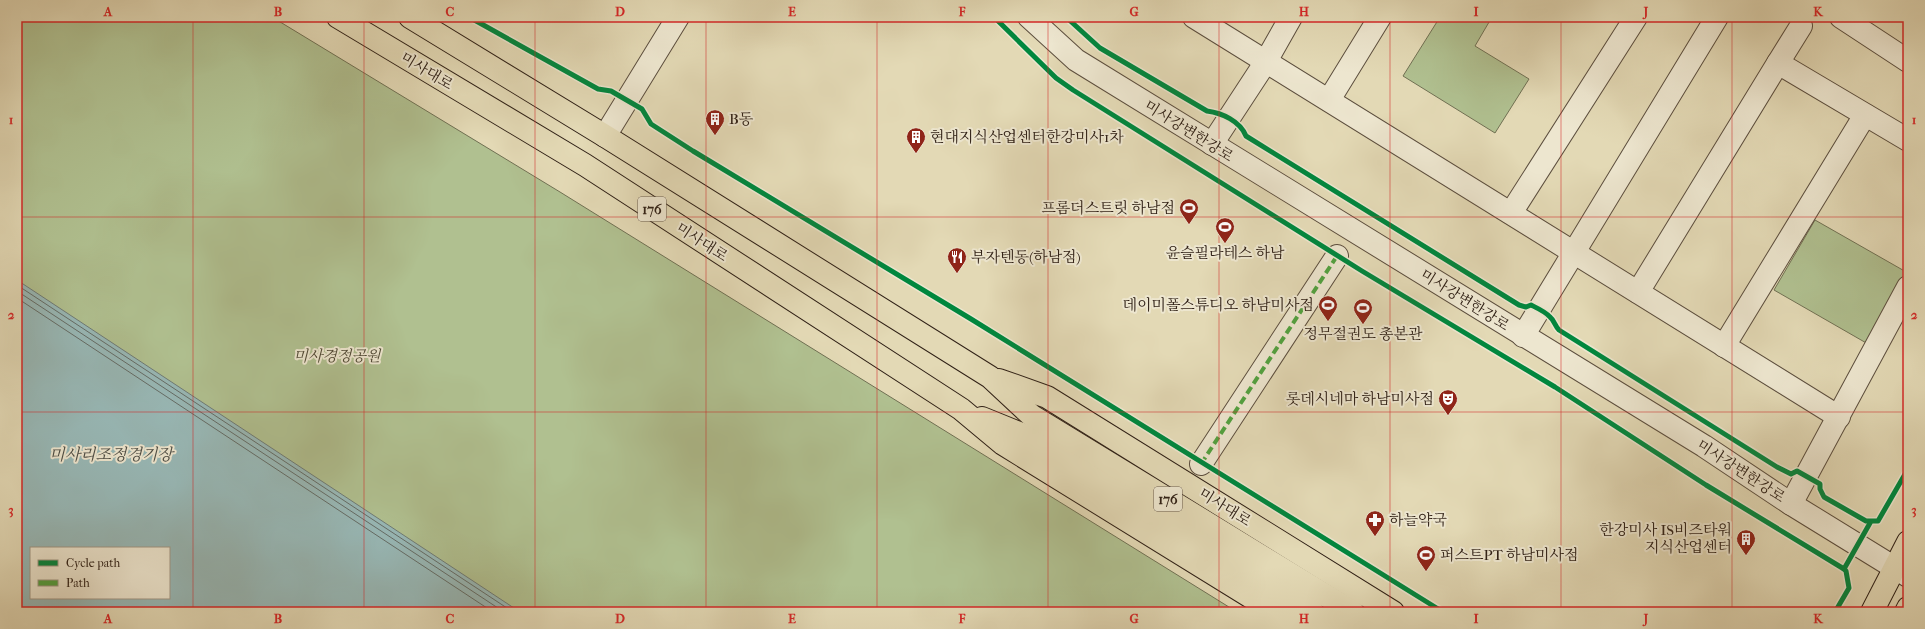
<svg xmlns="http://www.w3.org/2000/svg" width="1925" height="629" viewBox="0 0 1925 629" font-family="'IM FELL French Canon','Noto Serif KR',serif">
	<style>
		.green { fill: #b0c090; stroke: #707053; fill-rule: evenodd }
		.water { fill: #98b8b6; stroke: #6e7b76; fill-rule: evenodd }
		.lines { fill: none; stroke-linecap: round; stroke-linejoin: round }
		.shore { stroke: #646c66; stroke-width: 1 }
		.minor-casing { stroke: #5c4e3e; stroke-width: 24 }
		.major-casing { stroke: #2f2016; stroke-width: 24 }
		.minor { stroke: #ede6cf; stroke-width: 22 }
		.major { stroke: #e3d9b5; stroke-width: 22 }
		.quiet { stroke: #52a240; stroke-width: 4; stroke-dasharray: 8 4; stroke-linecap: butt }
		.cycleway-casing { stroke: #ede6cf; stroke-width: 8 }
		.cycleway { stroke: #00873e; stroke-width: 5 }
		.grid { fill: none; stroke: #d62828; stroke-width: 1; stroke-opacity: 0.55 }
		.labels { text-anchor: middle; dominant-baseline: central; stroke-width: 4; stroke-linejoin: round; paint-order: stroke }
		.shield { fill: #ede6cf; stroke: #685b4e; stroke-width: 1 }
		.shield-label { font-size: 14px; font-weight: bold; fill: #2f2016 }
		.street-label { font-size: 15px; fill: #2f2016; stroke: #ede6cf }
		.poi-label { font-size: 15px; fill: #2f2016; stroke: #ede6cf; text-anchor: start }
		.park-label { font-size: 15px; font-style: italic; fill: #4f4834; stroke: #ede6cf }
		.water-label { font-size: 16px; font-style: italic; fill: #4e4e46; stroke: #ede6cf }
		.neatline { fill: none; stroke: #d62828; stroke-width: 1.5 }
		.grid-label { font-size: 13px; text-anchor: middle; font-weight: bold; fill: #d62828 }
	</style>
	<rect width="100%" height="100%" fill="#e3d9b5"/>
	<filter id="stains"><feTurbulence type="fractalNoise" baseFrequency=".005" numOctaves="4"/><feColorMatrix values="0 0 0 0 .2 0 0 0 0 .09 0 0 0 0 .02 0 0 0 .5 -.17"/></filter>
	<radialGradient id="worn" r=".72"><stop offset=".6" stop-color="#630" stop-opacity="0"/><stop offset="1" stop-color="#630" stop-opacity=".3"/></radialGradient>
	<!-- green -->
	<g class="green">
		<path d="M17,17H272L560,192L1237,612H17ZM31,548H169V598H31Z"/>
		<path d="M1440,17H1492L1475,46L1529,79L1495,133L1403,76Z"/>
		<path d="M1815,220L1908,273L1868,344L1774,290Z"/>
	</g>
	<!-- water -->
	<path class="water" d="M17,280L520,612H17ZM31,548H169V598H31Z"/>
	<g class="lines">
		<!-- shore -->
		<g class="shore">
			<path d="M17,285L513,612"/>
			<path d="M17,291L504,612"/>
			<path d="M17,298L493,612"/>
		</g>
		<defs>
			<g id="minor">
				<path d="M1029,17L1076,60L1704,446L1791,504L1908,576"/>
				<path d="M1194,17L1839,417"/>
				<path d="M1841,17L1908,61"/>
				<path d="M1778,63L1801,26"/>
				<path d="M1329,100L1380,17"/>
				<path d="M605,136L678,17"/>
				<path d="M1212,144L1265,63L1291,17"/>
				<path d="M1511,213L1636,17"/>
				<path d="M1638,292L1778,63L1908,140"/>
				<path d="M1523,336L1717,17"/>
				<path d="M1724,346L1865,115"/>
				<path d="M1201,464L1337,256"/>
				<path d="M1791,504L1908,287"/>
			</g>
			<g id="major">
				<path d="M338,17L585,165L961,409L1003,444L1275,612"/>
				<path d="M410,17L605,136L990,377L1032,416L1353,612"/>
				<path d="M999,380L1047,397L1393,612"/>
				<path d="M982,418L1019,433L1313,612"/>
				<path d="M1872,612L1908,542"/>
				<path d="M1906,612L1908,608"/>
			</g>
		</defs>
		<!-- minor casing -->
		<use href="#minor" class="minor-casing"/>
		<!-- major casing -->
		<use href="#major" class="major-casing"/>
		<!-- minor -->
		<use href="#minor" class="minor"/>
		<!-- major -->
		<use href="#major" class="major"/>
		<!-- quiet -->
		<path class="quiet" d="M1201,464L1337,256"/>
		<defs>
			<g id="cycleway">
				<path d="M469,17L598,89L611,91L642,109L651,124L693,151L971,319L1443,612"/>
				<path d="M994,17L1056,78L1073,90L1362,271L1555,387L1706,485L1844,569L1846,571L1849,588L1835,612"/>
				<path d="M1066,17L1100,48L1207,111C1222,113 1240,121 1246,136L1519,305L1526,307L1531,305C1537,308 1546,312 1550,317C1554,320 1555,326 1559,330L1777,467L1791,474L1797,471L1820,484V489L1824,497L1866,521H1878L1908,469"/>
				<path d="M1844,569L1870,523"/>
			</g>
		</defs>
		<!-- cycleway casing -->
		<use href="#cycleway" class="cycleway-casing"/>
		<!-- cycleway -->
		<use href="#cycleway" class="cycleway"/>
	</g>
	<!-- grid -->
	<path class="grid" d="M193,17V612M364,17V612M535,17V612M706,17V612M877,17V612M1048,17V612M1219,17V612M1390,17V612M1561,17V612M1732,17V612M17,217H1908M17,412H1908"/>
	<!-- icons -->
	<defs>
		<symbol id="building-pin" viewBox="-11 -11 22 30"><path d="M0 17L-7.5 6A9.5 9.5 0 1 1 7.5 6Z" fill="#8f2418" stroke="#ede6cf"/><path d="M-4-6H4V6H1V3H-1V6H-4ZM-2.5-4.3h1.7v1.8h-1.7ZM.8-4.3h1.7v1.8H.8ZM-2.5-1h1.7V.8h-1.7ZM.8-1h1.7V.8H.8Z" fill="#fff"/></symbol>
		<symbol id="stadium-pin" viewBox="-11 -11 22 30"><path d="M0 17L-7.5 6A9.5 9.5 0 1 1 7.5 6Z" fill="#8f2418" stroke="#ede6cf"/><path d="M0-5a6.5 5 0 1 0 0 10a6.5 5 0 1 0 0-10ZM-3.5-1.8h7v3.6h-7Z" fill="#fff"/></symbol>
		<symbol id="restaurant-pin" viewBox="-11 -11 22 30"><path d="M0 17L-7.5 6A9.5 9.5 0 1 1 7.5 6Z" fill="#8f2418" stroke="#ede6cf"/><path d="M-5-6h1v4h1v-4h1v4h1v-4h1v5L-1.5 .5V6h-2V.5L-5-1ZM5-6V6H3V1.5H1.5Q1.5-4 5-6Z" fill="#fff"/></symbol>
		<symbol id="theatre-pin" viewBox="-11 -11 22 30"><path d="M0 17L-7.5 6A9.5 9.5 0 1 1 7.5 6Z" fill="#8f2418" stroke="#ede6cf"/><path d="M-5-5.5Q0-4 5-5.5V0Q5 5 0 6Q-5 5-5 0ZM-3.3-2.5H-1v1.5H-3.3ZM1-2.5H3.3v1.5H1ZM-2.8 1Q0 5.5 2.8 1Z" fill="#fff"/></symbol>
		<symbol id="pharmacy-pin" viewBox="-11 -11 22 30"><path d="M0 17L-7.5 6A9.5 9.5 0 1 1 7.5 6Z" fill="#8f2418" stroke="#ede6cf"/><path d="M-2-6h4v4h4v4h-4v4h-4v-4h-4v-4h4Z" fill="#fff"/></symbol>
	</defs>
	<g fill-rule="evenodd">
		<use href="#building-pin" x="704" y="108" width="22" height="30"/>
		<use href="#building-pin" x="905" y="126" width="22" height="30"/>
		<use href="#stadium-pin" x="1178" y="197" width="22" height="30"/>
		<use href="#stadium-pin" x="1214" y="216" width="22" height="30"/>
		<use href="#restaurant-pin" x="946" y="246" width="22" height="30"/>
		<use href="#stadium-pin" x="1317" y="294" width="22" height="30"/>
		<use href="#stadium-pin" x="1352" y="297" width="22" height="30"/>
		<use href="#theatre-pin" x="1437" y="388" width="22" height="30"/>
		<use href="#pharmacy-pin" x="1364" y="509" width="22" height="30"/>
		<use href="#building-pin" x="1735" y="528" width="22" height="30"/>
		<use href="#stadium-pin" x="1415" y="544" width="22" height="30"/>
	</g>
	<g class="labels">
		<!-- shield labels -->
		<g class="shield">
			<rect x="638" y="197" width="28" height="24" rx="3"/>
			<rect x="1154" y="487" width="28" height="24" rx="3"/>
		</g>
		<g class="shield-label">
			<text x="652" y="209">176</text>
			<text x="1168" y="499">176</text>
		</g>
		<!-- street labels -->
		<g class="street-label">
			<text transform="translate(427 71) rotate(31)">미사대로</text>
			<text transform="translate(1189 131) rotate(32)">미사강변한강로</text>
			<text transform="translate(702 242) rotate(33)">미사대로</text>
			<text transform="translate(1465 300) rotate(32)">미사강변한강로</text>
			<text transform="translate(1741 471) rotate(33)">미사강변한강로</text>
			<text transform="translate(1225 507) rotate(32)">미사대로</text>
		</g>
		<!-- poi labels -->
		<g class="poi-label">
			<text x="729" y="119">B동</text>
			<text x="930" y="137">현대지식산업센터한강미사1차</text>
			<text x="1175" y="208" text-anchor="end">프롬더스트릿 하남점</text>
			<text x="1225" y="253" text-anchor="middle">윤슬필라테스 하남</text>
			<text x="971" y="257">부자텐동(하남점)</text>
			<text x="1314" y="305" text-anchor="end">데이미폴스튜디오 하남미사점</text>
			<text x="1363" y="334" text-anchor="middle">정무절권도 총본관</text>
			<text x="1434" y="399" text-anchor="end">롯데시네마 하남미사점</text>
			<text x="1389" y="520">하늘약국</text>
			<text x="1732" y="530" text-anchor="end">한강미사 IS비즈타워<tspan x="1732" dy="17">지식산업센터</tspan></text>
			<text x="1440" y="555">퍼스트PT 하남미사점</text>
		</g>
		<!-- park labels -->
		<g class="park-label">
			<text x="337" y="356">미사경정공원</text>
		</g>
		<!-- water labels -->
		<g class="water-label">
			<text x="111" y="454">미사리조정경기장</text>
		</g>
	</g>
	<!-- margin -->
	<rect width="1925" height="629" fill="none" stroke="#e3d9b5" stroke-width="44"/>
	<!-- legend -->
	<rect x="30" y="547" width="140" height="52" fill="#ede6cf" stroke="#a19785"/>
	<rect x="38" y="560" width="20" height="6" fill="#00873e" stroke="#a19785"/>
	<text x="66" y="567" font-size="12" fill="#2f2016">Cycle path</text>
	<rect x="38" y="580" width="20" height="6" fill="#52a240" stroke="#a19785"/>
	<text x="66" y="587" font-size="12" fill="#2f2016">Path</text>
	<rect x="22" y="22" width="1881" height="585" class="neatline"/>
	<g class="grid-label">
		<text x="108" y="16">A</text>
		<text x="278" y="16">B</text>
		<text x="450" y="16">C</text>
		<text x="620" y="16">D</text>
		<text x="792" y="16">E</text>
		<text x="962" y="16">F</text>
		<text x="1134" y="16">G</text>
		<text x="1304" y="16">H</text>
		<text x="1476" y="16">I</text>
		<text x="1646" y="16">J</text>
		<text x="1818" y="16">K</text>
		<text x="11" y="124">1</text>
		<text x="1914" y="124">1</text>
		<text x="11" y="319">2</text>
		<text x="1914" y="319">2</text>
		<text x="11" y="514">3</text>
		<text x="1914" y="514">3</text>
		<text x="108" y="623">A</text>
		<text x="278" y="623">B</text>
		<text x="450" y="623">C</text>
		<text x="620" y="623">D</text>
		<text x="792" y="623">E</text>
		<text x="962" y="623">F</text>
		<text x="1134" y="623">G</text>
		<text x="1304" y="623">H</text>
		<text x="1476" y="623">I</text>
		<text x="1646" y="623">J</text>
		<text x="1818" y="623">K</text>
	</g>
	<rect width="100%" height="100%" filter="url(#stains)"/>
	<rect width="100%" height="100%" fill="url(#worn)"/>
</svg>
